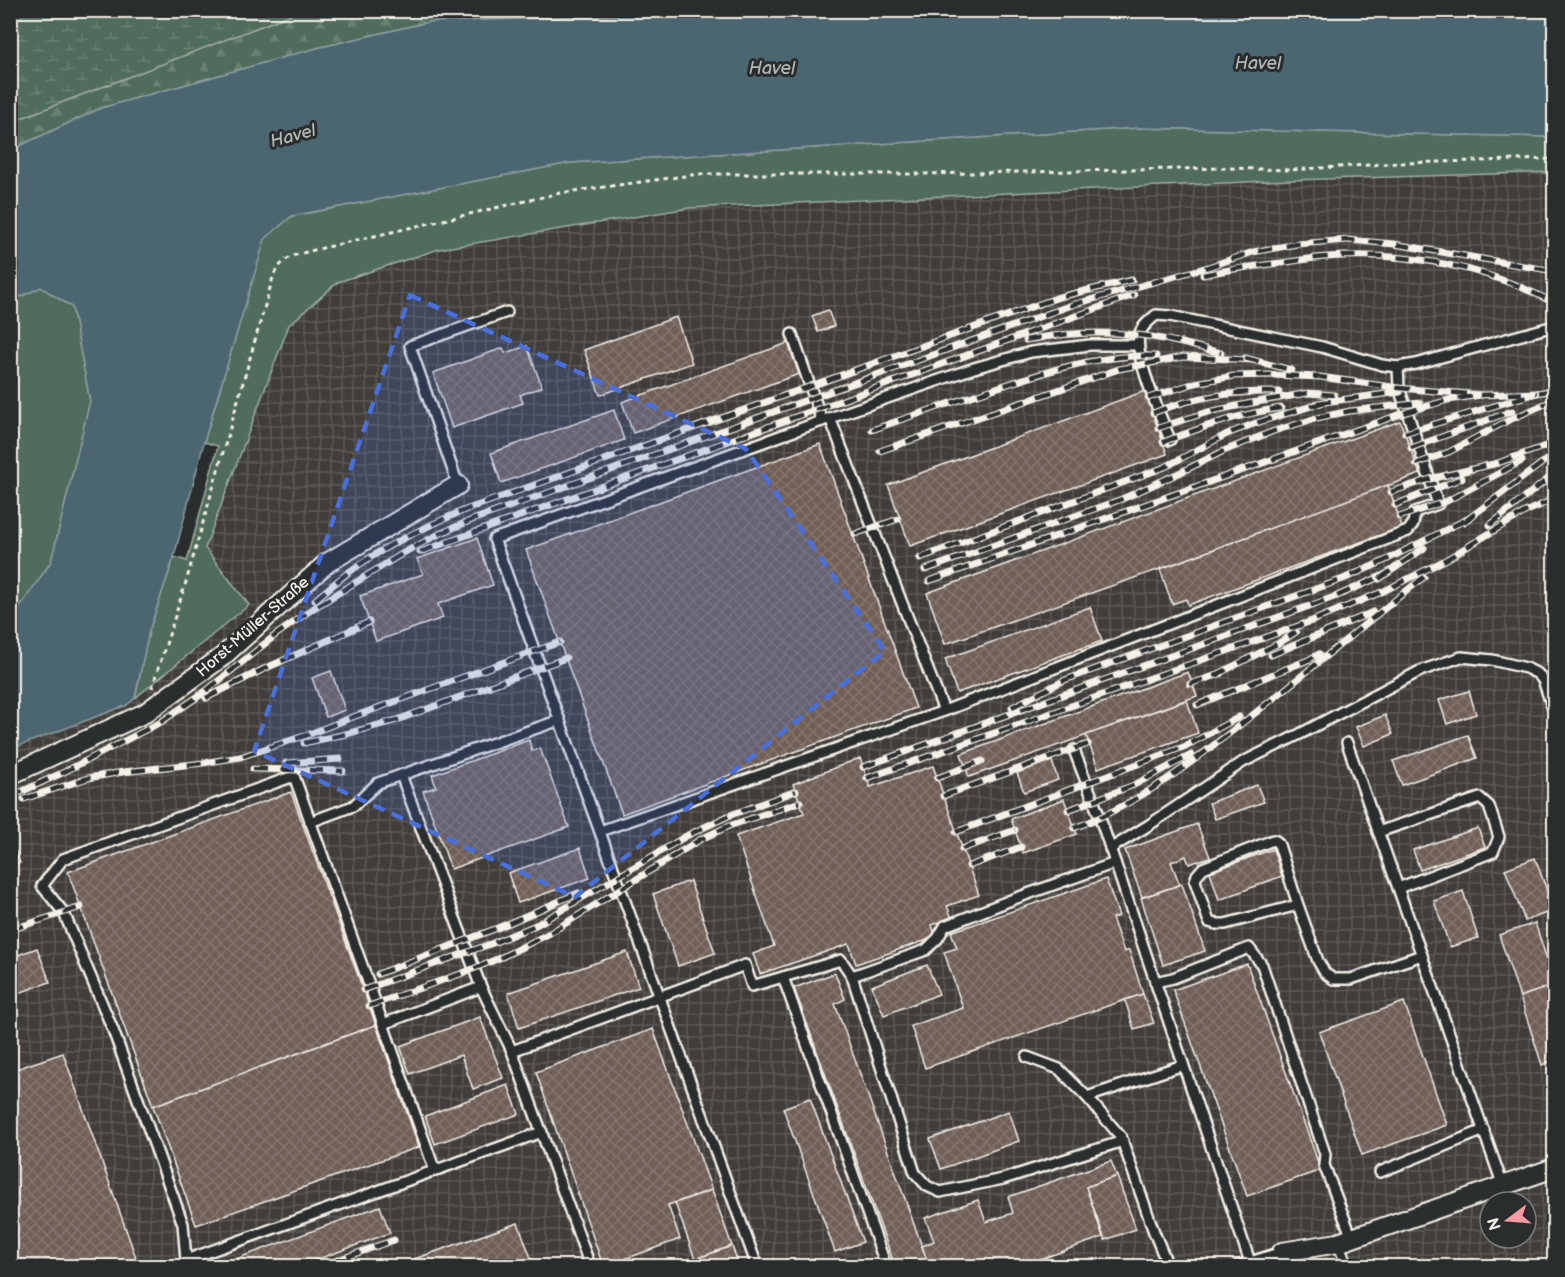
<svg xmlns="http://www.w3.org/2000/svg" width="1565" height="1277" viewBox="0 0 1565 1277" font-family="'Balsamiq Sans',sans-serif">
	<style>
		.industrial { fill: url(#industrial-grid); fill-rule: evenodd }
		.green { fill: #506c5b; stroke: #a2aea2; stroke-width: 1.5 }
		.forest { fill: url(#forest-firs); stroke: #a2aea2; stroke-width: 1.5 }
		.wetland { fill: url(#wetland-marsh); stroke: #a2aea2; stroke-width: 1.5 }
		.water { fill: #4c6571; stroke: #8f9da1; stroke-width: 1.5 }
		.building { fill: url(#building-cross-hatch); stroke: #f4f1e8; stroke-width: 1.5 }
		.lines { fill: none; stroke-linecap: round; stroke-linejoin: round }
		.lane-casing { stroke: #f4f1e8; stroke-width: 14 }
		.street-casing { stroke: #f4f1e8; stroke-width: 22 }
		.path { stroke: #f4f1e8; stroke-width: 3; stroke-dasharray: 4.5 4.5; stroke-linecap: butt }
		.lane { stroke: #2a2d2e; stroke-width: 9 }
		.street { stroke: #2a2d2e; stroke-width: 18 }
		.rail-casing { stroke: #f4f1e8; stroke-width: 7 }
		.rail { stroke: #2a2d2e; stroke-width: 4.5; stroke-dasharray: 14; stroke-linecap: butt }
		.marked { fill: #486fdb; fill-opacity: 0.2; stroke: #486fdb; stroke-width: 4.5; stroke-dasharray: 12 8; stroke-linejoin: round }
		.labels { text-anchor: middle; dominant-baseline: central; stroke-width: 6; stroke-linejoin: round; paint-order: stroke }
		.street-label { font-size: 16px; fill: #f4f1e8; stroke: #2a2d2e }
		.water-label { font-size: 18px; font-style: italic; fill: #b1b9b8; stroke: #2a2d2e }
	</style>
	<defs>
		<pattern id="industrial-grid" width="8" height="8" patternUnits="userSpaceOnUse" patternTransform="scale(1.5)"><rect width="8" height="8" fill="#3f3c3a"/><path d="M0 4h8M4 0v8" fill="none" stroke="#5b5956"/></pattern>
		<pattern id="forest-firs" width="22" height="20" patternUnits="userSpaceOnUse" patternTransform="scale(1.5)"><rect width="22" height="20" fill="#506c5b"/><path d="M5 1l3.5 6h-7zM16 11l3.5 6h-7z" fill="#6a8173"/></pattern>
		<pattern id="wetland-marsh" width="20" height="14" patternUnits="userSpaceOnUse" patternTransform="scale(1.5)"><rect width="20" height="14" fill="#506c5b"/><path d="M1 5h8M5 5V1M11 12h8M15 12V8" fill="none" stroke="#6a8173"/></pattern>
		<pattern id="building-cross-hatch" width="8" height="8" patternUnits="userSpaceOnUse" patternTransform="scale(1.5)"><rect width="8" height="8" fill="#6f5e57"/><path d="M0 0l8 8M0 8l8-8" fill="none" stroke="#84766f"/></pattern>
	</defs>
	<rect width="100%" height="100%" fill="#2a2d2e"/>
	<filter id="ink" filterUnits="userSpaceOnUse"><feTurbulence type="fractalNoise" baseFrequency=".0167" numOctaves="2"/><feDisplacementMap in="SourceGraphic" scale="12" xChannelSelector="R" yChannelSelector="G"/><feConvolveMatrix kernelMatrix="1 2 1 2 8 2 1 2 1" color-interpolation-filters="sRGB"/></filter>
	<g filter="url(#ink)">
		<!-- industrial -->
		<path class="industrial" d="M1554,172V1266H11V749L127,705L249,605L205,548L290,324L338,282L439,249L689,208L1291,180ZM1490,1202H1526V1238H1490Z"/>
		<!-- green -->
		<g class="green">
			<path d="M1138,128L1554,137V172L1291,180L689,208L439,249L338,282L289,325L205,548L249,605L135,698L149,631L174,557L187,561L218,446L204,442L265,238L292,216L570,163Z"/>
			<path d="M41,287L72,307L90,401L51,562L11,620V301Z"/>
		</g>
		<!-- forest -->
		<path class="forest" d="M300,11H741L429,22L317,48L101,108L11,150V122Z"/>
		<!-- wetland -->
		<path class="wetland" d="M11,10H300V11L11,122Z"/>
		<!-- water -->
		<path class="water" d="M741,11H1554V137L1138,128L570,163L292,216L265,239L204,442L174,557L149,631L135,698L127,705L11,749V620L51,562L90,401L72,307L41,287L11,301V150L101,108L317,48L429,22Z"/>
		<!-- building -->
		<g class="building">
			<path d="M828,310L834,326L818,332L812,316Z"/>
			<path d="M676,317L692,363L600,395L584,350Z"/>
			<path d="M788,343L799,374L633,433L622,402Z"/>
			<path d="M527,346L542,387L520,395L523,403L452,428L433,373L503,348L505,353Z"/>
			<path d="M1145,391L1167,454L910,546L888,485Z"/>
			<path d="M614,410L624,440L501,483L491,453Z"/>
			<path d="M1400,421L1420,474L1160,569L945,644L927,593Z"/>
			<path d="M820,444L916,708L622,814L526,550Z"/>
			<path d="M1388,485L1402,527L1188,605L1186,599L1172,604L1160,569Z"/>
			<path d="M477,538L493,585L438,604L443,618L376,641L360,596L423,574L417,559Z"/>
			<path d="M1090,607L1102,641L957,693L945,659Z"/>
			<path d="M331,671L345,710L326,717L312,678Z"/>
			<path d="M1188,672L1197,696L969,777L961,754Z"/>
			<path d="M1469,691L1476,714L1447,724L1439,700Z"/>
			<path d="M1187,700L1198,733L1098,768L1086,735Z"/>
			<path d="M1385,715L1393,734L1364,746L1356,727Z"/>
			<path d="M1468,735L1477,758L1402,785L1393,761Z"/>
			<path d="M529,740L532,751L540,748L569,827L451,869L423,791L436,787L432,775Z"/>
			<path d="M860,758L870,787L933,766L979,895L947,906L952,918L932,925L936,937L856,964L849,944L760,974L753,954L774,946L736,836L804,813L793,784Z"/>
			<path d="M1052,761L1058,780L1024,792L1017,773Z"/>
			<path d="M1257,785L1264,802L1215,819L1209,803Z"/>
			<path d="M291,792L376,1025L153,1106L68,872Z"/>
			<path d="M1064,799L1077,834L1023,853L1011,819Z"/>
			<path d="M1197,824L1210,857L1189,864L1186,856L1171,862L1180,885L1142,897L1125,850Z"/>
			<path d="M1478,828L1485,847L1420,870L1413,850Z"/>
			<path d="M10,837L20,863L10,866Z"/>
			<path d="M580,848L590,878L518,903L508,873Z"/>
			<path d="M1273,849L1282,876L1219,900L1210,872Z"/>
			<path d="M1535,858L1554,910L1525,921L1505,869Z"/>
			<path d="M1106,879L1119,916L1112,918L1124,952L1129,950L1143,994L925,1068L911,1026L963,1008L944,952L957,948L951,932Z"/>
			<path d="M690,881L715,953L678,966L653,894Z"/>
			<path d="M1182,884L1205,951L1163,965L1141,898Z"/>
			<path d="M1463,891L1478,938L1450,947L1434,901Z"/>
			<path d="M1535,923L1554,981V985L1520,997L1499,935Z"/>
			<path d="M37,948L50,982L10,996V958Z"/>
			<path d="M627,952L639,987L519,1028L508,993Z"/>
			<path d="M1247,964L1321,1170L1247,1196L1173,990Z"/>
			<path d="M927,965L939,994L884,1015L872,986Z"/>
			<path d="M835,973L845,999L835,1004L929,1266H895L794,988Z"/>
			<path d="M1554,985V1060L1542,1065L1520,997Z"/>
			<path d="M1143,994L1154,1023L1134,1029L1125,1000Z"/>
			<path d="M1404,1002L1447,1125L1362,1155L1319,1032Z"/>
			<path d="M480,1017L503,1078L473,1089L461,1055L410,1074L400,1046Z"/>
			<path d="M376,1025L419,1147L196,1225L153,1106Z"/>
			<path d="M653,1029L712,1190L668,1205L680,1239L606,1266H603L536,1072Z"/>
			<path d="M63,1053L139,1266H11L10,1071Z"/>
			<path d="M508,1085L519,1114L435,1144L425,1116Z"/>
			<path d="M810,1098L863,1242L835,1252L783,1108Z"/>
			<path d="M1009,1111L1019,1141L941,1169L930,1139Z"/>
			<path d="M1111,1161L1117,1176L1086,1187L1103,1237L1021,1266H929L922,1246L934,1241L925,1218L978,1200L986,1222L1013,1213L1008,1197Z"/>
			<path d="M1117,1176L1136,1229L1105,1240L1086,1187Z"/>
			<path d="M712,1190L732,1246L695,1259L675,1203Z"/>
			<path d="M380,1206L390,1233L299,1266H217Z"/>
			<path d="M518,1223L534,1266H394Z"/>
			<path d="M732,1246L739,1266H674L695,1259Z"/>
			<path d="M1473,1259L1476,1266H1452L1459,1264Z"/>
		</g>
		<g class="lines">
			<defs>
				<g id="lane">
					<path d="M792,334L822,421"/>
					<path d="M830,418L944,711L1408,531L1413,524L1415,512L1438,504L1399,388L1398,367"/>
					<path d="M1170,440C1162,419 1134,356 1139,336C1141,327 1149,321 1156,315L1170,316L1322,347L1382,365L1398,367L1416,364L1554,326"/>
					<path d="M458,485L410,346L507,312"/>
					<path d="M1347,743L1503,1186"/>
					<path d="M1074,750L1100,818L1250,1262"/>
					<path d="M401,775L481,987L512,1051L590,1266"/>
					<path d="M310,822L353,806L378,783L560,720"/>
					<path d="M600,831L944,711"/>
					<path d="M1378,832L1480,798L1489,806L1499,837L1493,852L1398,888"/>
					<path d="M1110,849L1149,825L1243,762L1300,734L1420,671L1461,657L1492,660L1526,668L1538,674L1543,680L1554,712"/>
					<path d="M1298,905L1279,845L1276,841L1273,840L1203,868L1197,875L1195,881L1209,922L1216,924H1225L1298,905L1318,961L1325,973L1333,979H1351L1422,955"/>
					<path d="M852,976L915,1173L927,1186L940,1192L1003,1179L1123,1141"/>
					<path d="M783,977L841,960L852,976L926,950L938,938L945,926L1011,900L1115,863"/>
					<path d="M1155,982L1173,978L1249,948L1262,965L1325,1154L1324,1165L1352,1238"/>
					<path d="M383,1024L481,987"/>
					<path d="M512,1051L745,965L752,986L783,977L886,1266"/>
					<path d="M1027,1057L1059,1069L1087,1097L1121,1137L1154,1232L1168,1266"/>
					<path d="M1087,1097L1183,1065"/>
					<path d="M1380,1172L1484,1130"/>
					<path d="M1338,1243L1347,1266"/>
					<path d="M186,1260L542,1132"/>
					<path d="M188,1266L186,1260L183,1224L113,1030L64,913L42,886L63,859L294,776L376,1004L435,1171"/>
					<path d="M757,1266L494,539L830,418L974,368L1031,352L1090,345H1138"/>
					<path d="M1238,1266L1282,1252"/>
				</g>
				<g id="street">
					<path d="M10,775L145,713L222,657L327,563L458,485"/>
					<path d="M1282,1252L1338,1243L1554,1168"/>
				</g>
			</defs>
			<!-- lane casing -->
			<use href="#lane" class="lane-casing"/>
			<!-- street casing -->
			<use href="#street" class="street-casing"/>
			<!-- path -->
			<g class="path">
				<path d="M152,688L186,582L274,274C286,255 293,256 314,250L560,193L699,174H920L1228,168L1289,170L1400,163L1554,159"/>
				<path d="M1325,1266L1333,1263"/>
			</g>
			<!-- lane -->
			<use href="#lane" class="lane"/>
			<!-- street -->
			<use href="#street" class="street"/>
			<defs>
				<g id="rail">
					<path d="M1203,275C1229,269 1255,266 1281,263C1296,261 1311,258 1327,257C1404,251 1486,266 1554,303"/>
					<path d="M1026,340C1062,333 1101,331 1138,335C1166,338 1194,346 1221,353"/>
					<path d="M1245,358L1291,370"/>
					<path d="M1148,398L1195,383L1234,376L1270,375L1320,377L1399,388L1481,395L1537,393"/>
					<path d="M1317,403L1400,392"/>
					<path d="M1153,413C1195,396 1233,391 1279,392"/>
					<path d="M1158,428L1208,412L1251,403L1308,393L1334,395"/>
					<path d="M872,430C911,416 951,403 990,390C1044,372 1098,354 1156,356"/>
					<path d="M1405,433L1537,393L1554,390"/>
					<path d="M1163,442C1203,427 1239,414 1281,408"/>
					<path d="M1411,448L1512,411"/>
					<path d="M880,451L1119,369L1183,357L1252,360"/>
					<path d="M1416,464L1449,452L1507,421L1554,400"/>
					<path d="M1391,492L1430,479L1498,463L1554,443"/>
					<path d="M1395,505L1462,478"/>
					<path d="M1399,517L1447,501L1522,461"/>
					<path d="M1464,522L1554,454"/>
					<path d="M1490,525L1554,474"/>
					<path d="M855,534L898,519"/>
					<path d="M420,552L1134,295"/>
					<path d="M920,558L1165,467L1227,434L1256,423L1325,402"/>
					<path d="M925,570L1122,499L1177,474L1226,450L1274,431L1317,418L1350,411L1420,403"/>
					<path d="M1379,579L1424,548"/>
					<path d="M929,581L1407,412L1448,400L1481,395"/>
					<path d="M315,600C330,587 345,574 362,563C394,541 429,525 465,510L1059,297L1132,280"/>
					<path d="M1271,655L1373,612"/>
					<path d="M1214,676L1279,643L1296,632"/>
					<path d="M1190,684L1220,674"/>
					<path d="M206,698L264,669L369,622"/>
					<path d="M1197,705L1308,660L1319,654"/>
					<path d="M1012,707L1065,680L1343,579L1382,562L1471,517"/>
					<path d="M304,743L346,734L397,720L566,658"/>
					<path d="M286,763L340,759"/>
					<path d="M863,767L1337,596L1386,574"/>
					<path d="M253,769L343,771"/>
					<path d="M867,778L1312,621L1384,591L1447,559L1525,512L1554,499"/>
					<path d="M937,778L982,761"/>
					<path d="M943,796L1088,744"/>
					<path d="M10,797L62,773L161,722L206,691L277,634L314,608L405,552L439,534L472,520L1072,305L1208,267L1253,252L1297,244L1348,240L1394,244L1554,271"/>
					<path d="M24,799L88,778L123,772L203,763L240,757L307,735L350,718L560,642"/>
					<path d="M1068,810L1134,785L1191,755"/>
					<path d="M1074,828C1142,803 1198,758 1254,714C1311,669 1367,622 1424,577"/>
					<path d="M956,832L1186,746L1239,717"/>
					<path d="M962,849L1015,830"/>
					<path d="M969,866L1021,847"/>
					<path d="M10,930L81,907"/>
					<path d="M378,974L500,927L578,893"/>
					<path d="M363,990L493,943L538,924L688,835L728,816L796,791"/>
					<path d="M369,1006L463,973L502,957L550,933L701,839L729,826L800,802"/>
					<path d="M321,1266L394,1240"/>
				</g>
			</defs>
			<!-- rail casing -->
			<use href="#rail" class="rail-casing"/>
			<!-- rail -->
			<use href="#rail" class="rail"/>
		</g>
	</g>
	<!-- marked area -->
	<path class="marked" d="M410,295L746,449L885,651L575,897L254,751Z"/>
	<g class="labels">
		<!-- street labels -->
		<g class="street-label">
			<text transform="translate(253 627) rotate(-41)">Horst-Müller-Straße</text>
		</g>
		<!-- water labels -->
		<g class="water-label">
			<text x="1258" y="63">Havel</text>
			<text x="772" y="68">Havel</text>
			<text transform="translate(293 136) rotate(-15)">Havel</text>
		</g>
	</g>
	<!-- margin -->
	<rect width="1565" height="1277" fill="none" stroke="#2a2d2e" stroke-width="36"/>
	<rect x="18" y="18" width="1529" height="1241" fill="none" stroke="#f4f1e8" stroke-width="2" filter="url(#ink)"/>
	<!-- north arrow -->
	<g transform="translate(1508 1220) rotate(254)"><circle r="28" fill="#2a2d2e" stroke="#7b7b78" stroke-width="1.5"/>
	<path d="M0-4.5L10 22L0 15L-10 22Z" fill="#ff9aa2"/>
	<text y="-9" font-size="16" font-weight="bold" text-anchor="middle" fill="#f4f1e8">N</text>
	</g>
</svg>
